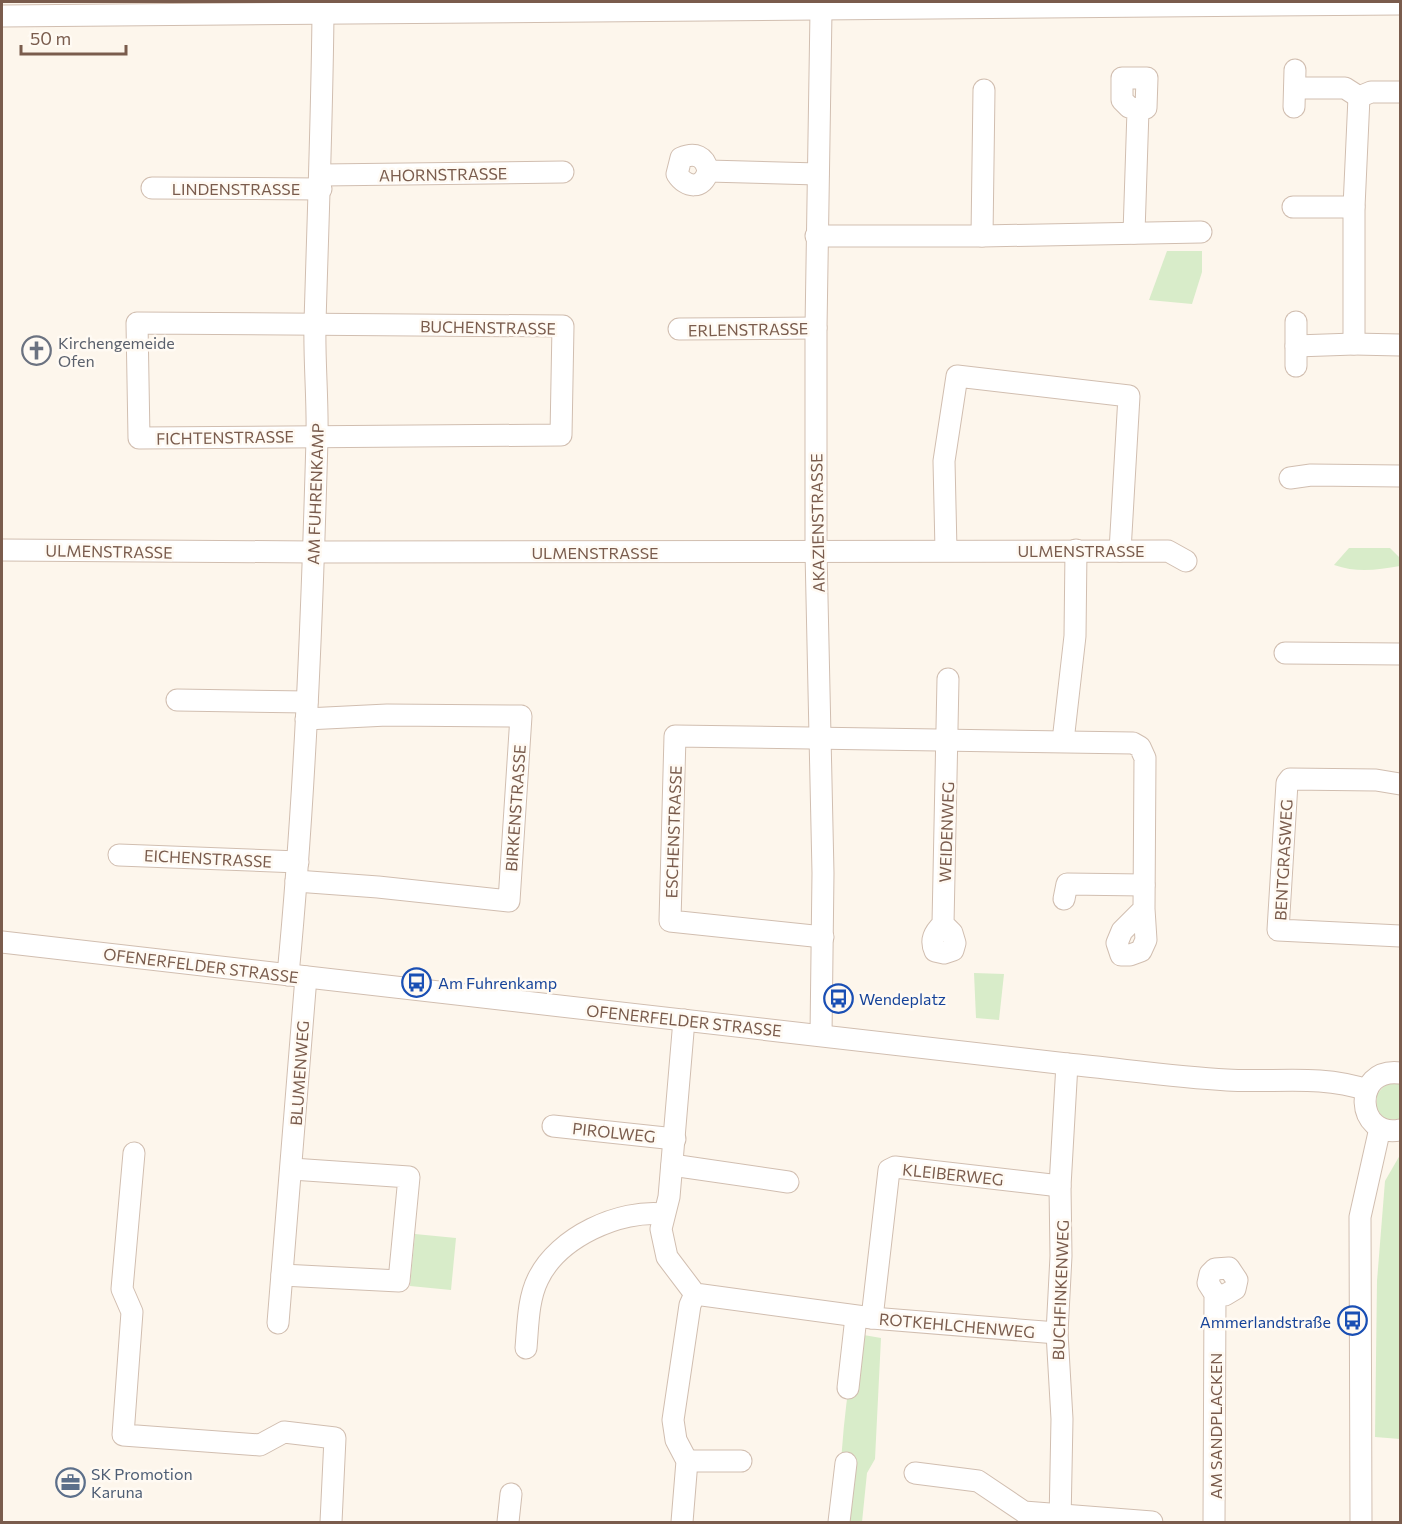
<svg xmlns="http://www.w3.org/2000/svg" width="1402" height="1524" viewBox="0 0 1402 1524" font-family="Commissioner,sans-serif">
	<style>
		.green { fill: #d8ecc9 }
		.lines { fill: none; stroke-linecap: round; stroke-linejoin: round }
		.minor-casing { stroke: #d1beb0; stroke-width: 23 }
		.minor { stroke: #fff; stroke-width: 21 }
		.labels { text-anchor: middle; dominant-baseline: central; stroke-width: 5; stroke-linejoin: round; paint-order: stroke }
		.street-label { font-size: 16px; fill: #7a5c4d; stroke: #fffaf3 }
		.worship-label { font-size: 16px; fill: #5b616d; stroke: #fffaf3; text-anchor: start }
		.transit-label { font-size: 16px; fill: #164399; stroke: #fffaf3; text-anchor: start }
		.service-label { font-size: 16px; fill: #4e5e75; stroke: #fffaf3; text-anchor: start }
	</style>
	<rect width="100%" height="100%" fill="#fdf6ec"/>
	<!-- green -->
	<g class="green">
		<path d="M1167,251H1202V272L1192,304L1149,300Z"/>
		<path d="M1349,548H1390L1400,558V566C1377,570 1357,573 1334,565Z"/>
		<path d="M974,973L1004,974L999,1020L976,1018Z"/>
		<path d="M1386,1084H1400V1120L1385,1119L1376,1109L1377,1094Z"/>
		<path d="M1400,1155V1439L1375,1437L1377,1281L1385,1181Z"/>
		<path d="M415,1234L456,1238L451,1290L410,1286Z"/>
		<path d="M858,1334L881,1338L875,1459L867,1473L862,1522H840C839,1458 845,1397 858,1334Z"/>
	</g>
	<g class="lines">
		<defs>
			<g id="minor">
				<path d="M821,11L816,328V552L823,873L821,1035"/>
				<path d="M2,16L1400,4"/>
				<path d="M1295,88H1345L1359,97"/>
				<path d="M1400,92H1371L1359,97L1354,207V344L1400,345"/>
				<path d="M1294,107L1295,70"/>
				<path d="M708,171C703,190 686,188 677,174L681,158C695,152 705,156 708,171L818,174"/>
				<path d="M322,175L563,172"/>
				<path d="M152,188L321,189"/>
				<path d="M1293,207H1354"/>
				<path d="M1134,233L1138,110L1129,107L1122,100V78H1147L1146,108L1138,110"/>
				<path d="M816,236H982L984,90"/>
				<path d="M982,236L1201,232"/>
				<path d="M1296,322V366"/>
				<path d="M137,323L563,326L561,435L139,438Z"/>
				<path d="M679,329L816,328"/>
				<path d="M1296,346L1354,344"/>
				<path d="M1290,478L1311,475L1400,476"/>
				<path d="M2,550L313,552L1168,551L1186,561"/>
				<path d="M946,550L944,461L957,376L1129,396L1120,551"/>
				<path d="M1285,653L1400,654"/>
				<path d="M177,700L307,702"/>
				<path d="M1063,741L1075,636L1076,550"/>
				<path d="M1400,784L1376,780L1290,779L1287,783L1278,930L1400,936"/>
				<path d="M119,855L298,862"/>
				<path d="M296,881L378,887L509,901L521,716L387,715L306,719"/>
				<path d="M1064,899L1067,884L1144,885"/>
				<path d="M943,924L952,933L955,943L953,950L944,953L935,951C930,940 934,933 943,924L948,679"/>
				<path d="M823,937L670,921L675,736L1133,743L1140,747L1145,758L1144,909L1122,931L1117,943L1121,955H1130L1141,951L1146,940L1144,909"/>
				<path d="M2,942L1067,1064C1120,1069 1173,1077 1227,1080C1274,1083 1320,1074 1367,1090"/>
				<path d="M288,975C305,797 312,618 317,439C318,400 314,361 315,323C318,219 322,116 323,13"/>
				<path d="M684,1020L669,1197L661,1229L667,1257L695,1294L872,1318L1057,1333"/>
				<path d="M1400,1073C1351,1067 1356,1139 1400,1130"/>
				<path d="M553,1126L675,1139"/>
				<path d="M134,1153L122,1289L132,1312L123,1435L260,1445L284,1432L335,1438L331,1522"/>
				<path d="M672,1165L788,1182"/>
				<path d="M282,1275L399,1281L409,1177L292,1169"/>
				<path d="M872,1318L889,1170L895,1167L1060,1186"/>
				<path d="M278,1323L306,977"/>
				<path d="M526,1348C528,1325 528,1299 538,1279C558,1237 620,1209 664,1214"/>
				<path d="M848,1388L856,1317"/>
				<path d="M687,1461H741"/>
				<path d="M915,1473L978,1481L1024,1512L1152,1522"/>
				<path d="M508,1522L511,1494"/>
				<path d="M682,1522L687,1461L676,1440L673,1420L690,1305L695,1294"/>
				<path d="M839,1522L846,1463"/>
				<path d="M1060,1522L1062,1419L1057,1333L1061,1256L1060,1186L1067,1064"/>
				<path d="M1214,1522L1215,1294L1208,1283L1210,1274L1215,1269L1229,1268L1237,1280L1235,1289L1225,1295L1215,1294"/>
				<path d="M1361,1522L1360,1217L1380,1128"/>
			</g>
		</defs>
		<!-- minor casing -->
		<use href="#minor" class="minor-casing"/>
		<!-- minor -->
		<use href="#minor" class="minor"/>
	</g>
	<!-- icons -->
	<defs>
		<symbol id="church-ring" viewBox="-11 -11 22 22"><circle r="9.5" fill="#fffaf3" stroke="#6b7280" stroke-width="1.5"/><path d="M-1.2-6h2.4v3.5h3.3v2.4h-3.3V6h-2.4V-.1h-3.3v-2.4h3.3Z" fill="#6b7280"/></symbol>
		<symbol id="bus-ring" viewBox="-11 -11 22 22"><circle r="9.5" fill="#fffaf3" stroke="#1a4fb4" stroke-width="1.5"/><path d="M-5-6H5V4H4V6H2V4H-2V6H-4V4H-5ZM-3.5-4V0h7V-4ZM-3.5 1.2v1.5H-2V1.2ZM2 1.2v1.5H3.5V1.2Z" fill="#1a4fb4"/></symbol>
		<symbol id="office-ring" viewBox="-11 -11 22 22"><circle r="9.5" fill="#fffaf3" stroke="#5c6f8a" stroke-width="1.5"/><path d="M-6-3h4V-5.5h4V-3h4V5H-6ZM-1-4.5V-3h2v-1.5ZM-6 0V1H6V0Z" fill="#5c6f8a"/></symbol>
	</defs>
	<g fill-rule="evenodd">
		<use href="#church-ring" x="20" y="334" width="33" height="33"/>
		<use href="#bus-ring" x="400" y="966" width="33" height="33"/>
		<use href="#bus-ring" x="822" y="982" width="33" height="33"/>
		<use href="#bus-ring" x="1336" y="1304" width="33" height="33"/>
		<use href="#office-ring" x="54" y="1466" width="33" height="33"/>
	</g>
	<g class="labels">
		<!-- street labels -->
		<g class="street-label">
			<text transform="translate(443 174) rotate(-1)">AHORNSTRASSE</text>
			<text x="236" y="188">LINDENSTRASSE</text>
			<text transform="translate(488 327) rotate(1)">BUCHENSTRASSE</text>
			<text transform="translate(748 329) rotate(-1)">ERLENSTRASSE</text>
			<text transform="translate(225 437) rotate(-1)">FICHTENSTRASSE</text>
			<text transform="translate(315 494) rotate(-88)">AM FUHRENKAMP</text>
			<text transform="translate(817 523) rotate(-91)">AKAZIENSTRASSE</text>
			<text x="1081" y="550">ULMENSTRASSE</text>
			<text transform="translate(109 551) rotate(1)">ULMENSTRASSE</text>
			<text x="595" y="552">ULMENSTRASSE</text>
			<text transform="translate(515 808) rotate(-86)">BIRKENSTRASSE</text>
			<text transform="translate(673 832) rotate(-88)">ESCHENSTRASSE</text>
			<text transform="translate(946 832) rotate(-88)">WEIDENWEG</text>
			<text transform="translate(208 858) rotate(3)">EICHENSTRASSE</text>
			<text transform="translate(1283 860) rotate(-87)">BENTGRASWEG</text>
			<text transform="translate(201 965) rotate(7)">OFENERFELDER STRASSE</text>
			<text transform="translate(684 1020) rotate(6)">OFENERFELDER STRASSE</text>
			<text transform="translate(299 1073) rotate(-86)">BLUMENWEG</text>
			<text transform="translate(614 1132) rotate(6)">PIROLWEG</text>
			<text transform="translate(953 1174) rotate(6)">KLEIBERWEG</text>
			<text transform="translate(1060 1290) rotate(-88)">BUCHFINKENWEG</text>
			<text transform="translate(957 1325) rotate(5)">ROTKEHLCHENWEG</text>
			<text transform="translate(1215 1426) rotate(-90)">AM SANDPLACKEN</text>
		</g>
		<!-- worship labels -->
		<g class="worship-label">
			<text x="58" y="342">Kirchengemeide<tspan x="58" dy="18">Ofen</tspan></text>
		</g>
		<!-- transit labels -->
		<g class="transit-label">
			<text x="438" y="982">Am Fuhrenkamp</text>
			<text x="859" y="998">Wendeplatz</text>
			<text x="1331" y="1321" text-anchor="end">Ammerlandstraße</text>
		</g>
		<!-- service labels -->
		<g class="service-label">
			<text x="91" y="1473">SK Promotion<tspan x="91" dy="18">Karuna</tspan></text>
		</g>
	</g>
	<!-- border -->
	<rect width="1402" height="1524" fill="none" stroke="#7a5c4d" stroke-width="6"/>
	<!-- scale -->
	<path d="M21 45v9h105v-9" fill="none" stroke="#7a5c4d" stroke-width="3"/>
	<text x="30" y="45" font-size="18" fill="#7a5c4d" stroke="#fffaf3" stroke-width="4.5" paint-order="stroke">50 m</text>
</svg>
